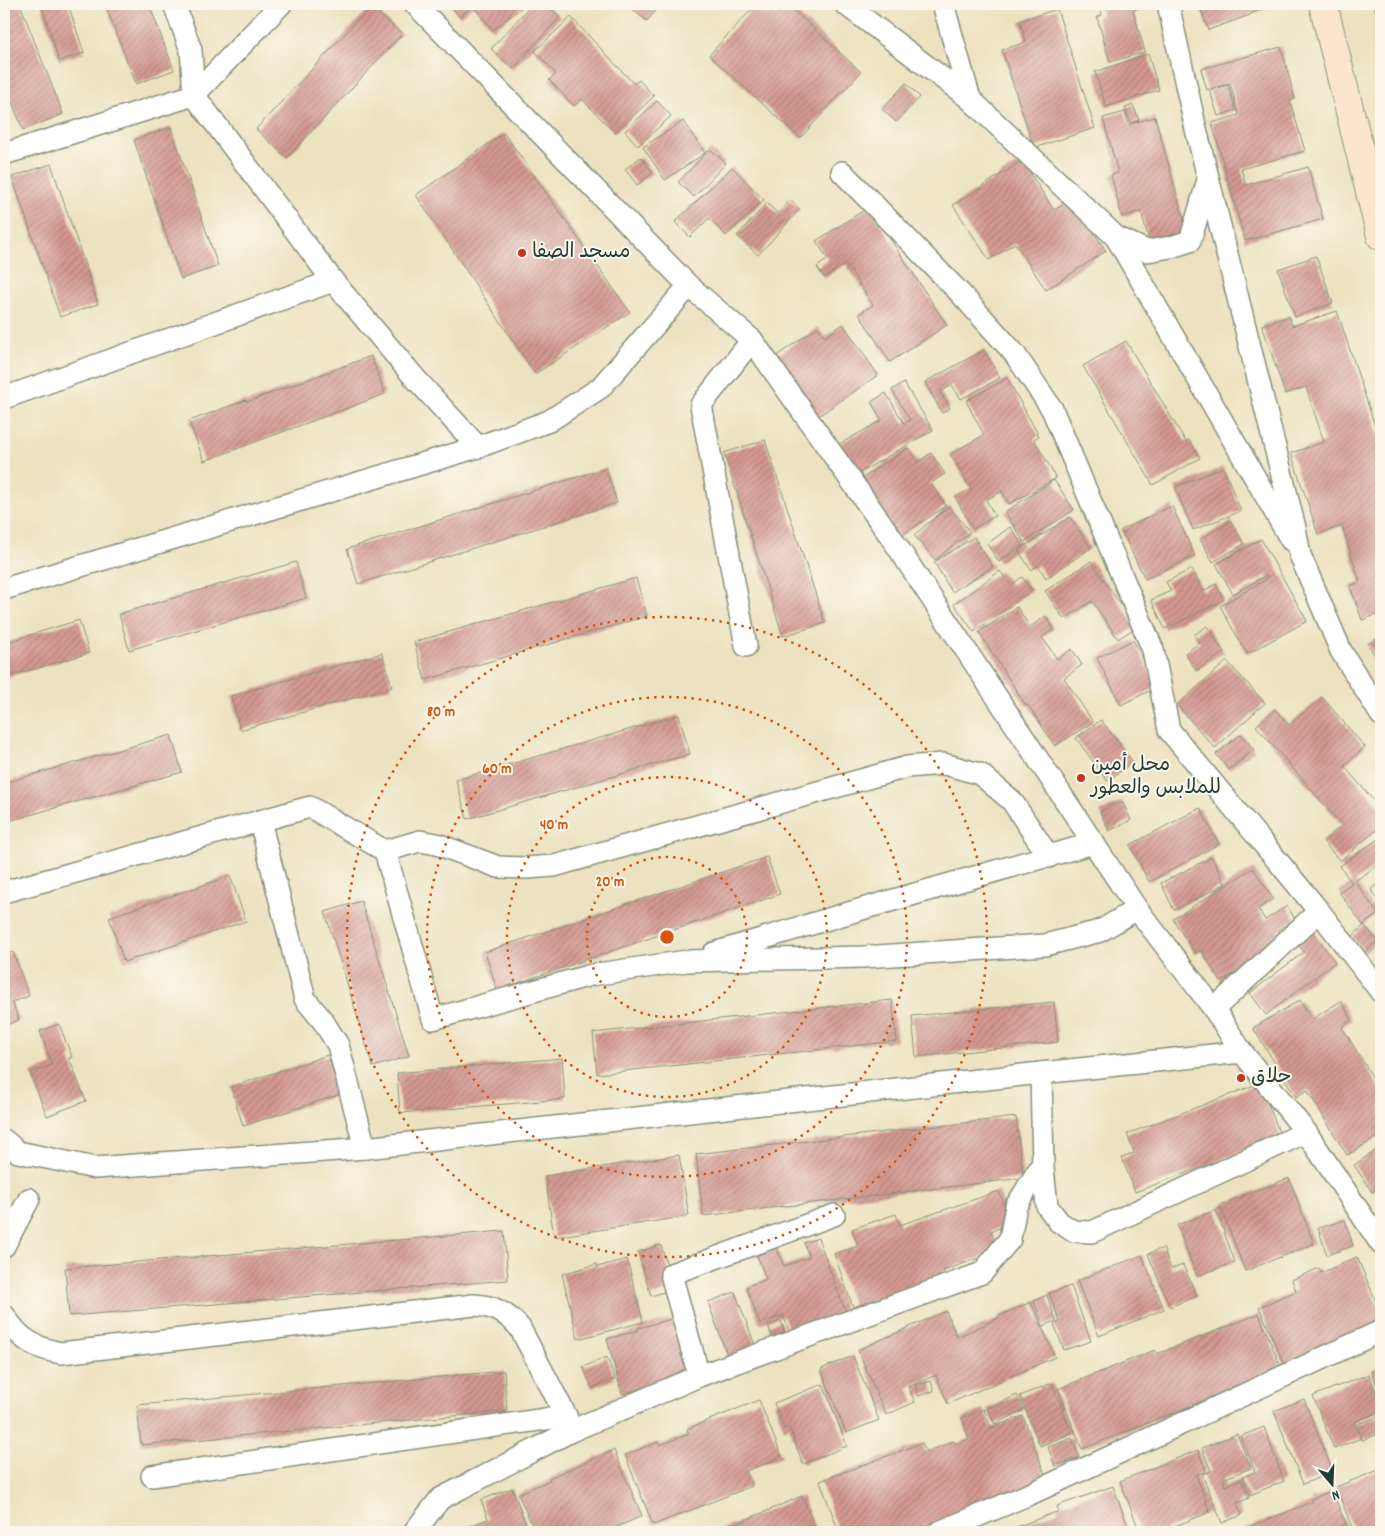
<svg xmlns="http://www.w3.org/2000/svg" width="1385" height="1536" viewBox="0 0 1385 1536" font-family="Dekko,'Playpen Sans Arabic',sans-serif">
	<style>
		.building { fill: url(#building-hatch) }
		.lines { fill: none; stroke-linecap: round; stroke-linejoin: round }
		.service-casing { stroke: #86907a; stroke-width: 14 }
		.minor-casing { stroke: #86907a; stroke-width: 24 }
		.secondary-casing { stroke: #86907a; stroke-width: 30 }
		.service { stroke: #fff; stroke-width: 11 }
		.minor { stroke: #fff; stroke-width: 21 }
		.secondary { stroke: #fbe5cf; stroke-width: 28 }
		.ring { fill: none; stroke: #d45610; stroke-width: 2.5; stroke-dasharray: 2.5 5 }
		.poi-dot { fill: #c8321e; stroke: #fbf7ec; stroke-width: 2 }
		.labels { text-anchor: middle; dominant-baseline: central; stroke-width: 4; stroke-linejoin: round; paint-order: stroke }
		.poi-label { font-size: 20px; fill: #1f3d34; stroke: #fbf7ec; text-anchor: start }
		.centre { fill: #d45610; stroke: #fbf7ec; stroke-width: 2.5 }
		.ring-label { font-size: 15px; text-anchor: middle; font-weight: bold; fill: #d45610; stroke: #fbf7ec; stroke-width: 4; stroke-linejoin: round; paint-order: stroke }
	</style>
	<defs>
		<pattern id="building-hatch" width="6" height="6" patternUnits="userSpaceOnUse" patternTransform="scale(1.25)"><rect width="6" height="6" fill="#d49992"/><path d="M-1 1l2-2M0 6l6-6M5 7l2-2" fill="none" stroke="#ab7e78"/></pattern>
	</defs>
	<rect width="100%" height="100%" fill="#fbf7ec"/>
	<filter id="ink" filterUnits="userSpaceOnUse"><feTurbulence type="fractalNoise" baseFrequency=".02" numOctaves="2"/><feDisplacementMap in="SourceGraphic" scale="10" xChannelSelector="R" yChannelSelector="G"/><feConvolveMatrix kernelMatrix="1 2 1 2 8 2 1 2 1" color-interpolation-filters="sRGB"/></filter>
	<filter id="wash" filterUnits="userSpaceOnUse"><feTurbulence type="fractalNoise" baseFrequency=".0096" numOctaves="4" result="noise"/><feDisplacementMap in="SourceGraphic" scale="20" xChannelSelector="R" yChannelSelector="G"/><feGaussianBlur stdDeviation="1.12" result="paint"/><feColorMatrix in="noise" values="0 0 0 0 0 0 0 0 0 0 0 0 0 0 0 0 0 1.4 0 .05"/><feComposite in="paint" operator="in"/></filter>
	<g filter="url(#wash)">
		<rect width="100%" height="100%" fill="#ece2c0"/>
		<g id="blocks">
			<!-- building -->
			<g class="building">
				<path d="M4,4H20L63,114L23,130L4,81Z"/>
				<path d="M41,4H68L84,53L59,61Z"/>
				<path d="M105,4H149L174,70L136,84Z"/>
				<path d="M449,4H526L493,30L473,6L460,17Z"/>
				<path d="M532,4H546L560,17L513,69L491,49Z"/>
				<path d="M626,4H661L647,21Z"/>
				<path d="M748,4H787L861,72L800,138L709,55L752,9L747,5Z"/>
				<path d="M1099,4H1148V6L1133,10L1145,52L1110,62L1097,17L1102,15Z"/>
				<path d="M1199,4H1262L1263,9L1250,14V15L1208,30Z"/>
				<path d="M371,6L402,34L287,158L256,129Z"/>
				<path d="M1057,9L1095,128L1034,148L1002,50L1026,42L1020,21Z"/>
				<path d="M571,17L634,84L639,80L654,96L615,133L582,99L574,106L549,80L556,74L535,51Z"/>
				<path d="M1281,47L1295,99L1290,101L1305,151L1241,169L1246,185L1308,167L1323,219L1245,241L1212,123L1239,115L1230,83L1207,90L1201,69Z"/>
				<path d="M1148,54L1159,90L1106,107L1095,72Z"/>
				<path d="M906,83L920,97L896,122L882,109Z"/>
				<path d="M1228,85L1236,110L1218,116L1210,91Z"/>
				<path d="M657,101L671,116L638,146L625,131Z"/>
				<path d="M1133,105L1139,120L1131,123L1125,108Z"/>
				<path d="M1125,112L1129,124L1155,117L1188,234L1150,244L1141,211L1122,217L1111,175L1118,173L1103,118Z"/>
				<path d="M683,121L705,153L665,180L643,147Z"/>
				<path d="M171,127L218,266L181,279L134,140Z"/>
				<path d="M504,133L630,312L535,374L416,195Z"/>
				<path d="M710,149L726,163L694,197L678,182Z"/>
				<path d="M641,157L653,173L637,185L625,169Z"/>
				<path d="M1022,161L1054,210L1072,199L1106,251L1046,290L1015,243L989,260L953,205Z"/>
				<path d="M51,164L98,304L60,317L12,177Z"/>
				<path d="M732,167L764,200L726,236L709,218L690,237L675,222Z"/>
				<path d="M790,200L800,209L758,255L737,236L767,203L778,214Z"/>
				<path d="M869,207L947,325L890,362L859,314L873,305L846,264L824,278L817,267L828,259L816,241Z"/>
				<path d="M1316,256L1333,303L1295,317L1278,269Z"/>
				<path d="M1337,311L1381,444V613L1362,620L1350,586L1360,582L1342,526L1318,534L1291,453L1324,442L1306,387L1285,394L1262,325L1289,316L1292,326Z"/>
				<path d="M843,324L878,375L817,417L775,357L818,327L825,337Z"/>
				<path d="M1126,341L1186,442L1189,440L1200,458L1153,485L1083,366Z"/>
				<path d="M984,350L1000,378L961,399L952,385L940,392L950,408L942,413L925,382Z"/>
				<path d="M371,356L385,394L204,461L189,421L246,400L247,402Z"/>
				<path d="M1007,378L1039,436L1034,439L1056,478L1009,504L1002,491L986,500L995,516L973,529L955,497L971,489L950,454L984,435L966,401Z"/>
				<path d="M904,383L933,430L856,475L838,445L882,420L871,402L886,393L904,423L910,420L892,390Z"/>
				<path d="M765,440L825,623L783,636L724,453Z"/>
				<path d="M908,448L918,462L931,453L945,474L931,483L946,506L899,537L861,479Z"/>
				<path d="M1223,467L1241,511L1193,530L1175,487Z"/>
				<path d="M606,468L617,503L358,584L347,549Z"/>
				<path d="M1054,480L1074,510L1024,542L1005,512Z"/>
				<path d="M949,506L970,532L935,560L914,535Z"/>
				<path d="M1172,506L1195,556L1145,579L1121,530Z"/>
				<path d="M1070,517L1091,548L1046,578L1038,565L1031,570L1018,550Z"/>
				<path d="M1231,521L1244,544L1213,562L1200,539Z"/>
				<path d="M1010,527L1023,545L999,562L987,544Z"/>
				<path d="M974,537L993,567L952,592L934,562Z"/>
				<path d="M1261,539L1307,621L1247,654L1220,606L1268,578L1267,575L1233,594L1216,564Z"/>
				<path d="M1091,561L1136,627L1118,639L1092,601L1064,619L1045,591Z"/>
				<path d="M296,562L306,598L129,650L119,614Z"/>
				<path d="M1192,569L1203,591L1216,584L1224,600L1165,629L1151,600L1171,591L1166,582Z"/>
				<path d="M1000,571L1011,585L1022,577L1032,590L974,632L954,604Z"/>
				<path d="M636,578L647,616L425,680L414,642Z"/>
				<path d="M1017,607L1030,627L1046,616L1054,629L1042,637L1057,659L1072,649L1082,665L1064,678L1093,722L1055,746L1028,705L1026,706L979,632Z"/>
				<path d="M79,620L89,653L4,678V643Z"/>
				<path d="M1207,626L1224,652L1196,671L1185,653L1200,643L1194,635Z"/>
				<path d="M1381,636V665L1368,644Z"/>
				<path d="M1133,640L1157,687L1121,705L1097,658Z"/>
				<path d="M382,653L392,687L240,730L231,696Z"/>
				<path d="M1227,661L1265,703L1215,748L1177,705Z"/>
				<path d="M1322,697L1365,747L1344,766L1381,809V826L1340,861L1323,841L1342,825L1256,726L1275,709L1289,725Z"/>
				<path d="M679,715L690,754L467,819L456,780Z"/>
				<path d="M1101,720L1133,762L1107,781L1076,738Z"/>
				<path d="M1241,734L1254,750L1229,770L1216,754Z"/>
				<path d="M171,735L182,772L5,822L4,817V783Z"/>
				<path d="M1122,801L1131,820L1109,831L1100,812Z"/>
				<path d="M1200,808L1219,844L1149,882L1130,845Z"/>
				<path d="M1381,837V863L1355,881L1378,914L1363,925L1339,892L1352,883L1340,866Z"/>
				<path d="M767,857L780,894L497,990L485,952Z"/>
				<path d="M1212,857L1225,884L1174,910L1161,883Z"/>
				<path d="M1253,868L1273,899L1258,909L1265,920L1287,906L1295,919L1278,930L1285,941L1221,982L1201,950L1195,954L1173,919Z"/>
				<path d="M230,876L246,921L124,962L109,917Z"/>
				<path d="M1381,882V904L1371,889Z"/>
				<path d="M361,901L409,1056L373,1067L325,912Z"/>
				<path d="M1364,925L1378,941L1365,952L1352,937Z"/>
				<path d="M1311,929L1335,962L1266,1015L1250,993L1304,952L1296,941Z"/>
				<path d="M13,952L29,996L12,1002L19,1020L4,1026V955Z"/>
				<path d="M892,1000L897,1041L597,1074L593,1033Z"/>
				<path d="M1300,1000L1312,1019L1341,1001L1352,1020L1342,1027L1381,1091V1135L1347,1155L1307,1090L1296,1097L1253,1028Z"/>
				<path d="M1054,1002L1058,1042L916,1057L912,1016Z"/>
				<path d="M59,1024L72,1057L69,1058L86,1101L47,1116L30,1073L52,1065L40,1031Z"/>
				<path d="M328,1055L341,1094L243,1126L231,1087Z"/>
				<path d="M562,1058L565,1099L400,1113L397,1073Z"/>
				<path d="M1260,1083L1281,1137L1135,1192L1122,1158L1134,1153L1127,1134Z"/>
				<path d="M1016,1117L1023,1178L703,1216L696,1154Z"/>
				<path d="M1381,1147V1186L1372,1192L1354,1165Z"/>
				<path d="M679,1155L689,1216L554,1237L545,1176Z"/>
				<path d="M1289,1178L1314,1244L1245,1271L1220,1205Z"/>
				<path d="M999,1191L1011,1224L991,1231L998,1251L943,1271L945,1276L853,1307L834,1254L858,1246L852,1229L896,1214L900,1225Z"/>
				<path d="M1216,1210L1235,1262L1197,1276L1177,1225Z"/>
				<path d="M1345,1220L1353,1246L1327,1255L1318,1228Z"/>
				<path d="M504,1231L508,1280L69,1316L65,1268Z"/>
				<path d="M818,1238L847,1315L791,1336L783,1315L760,1324L746,1287L766,1279L757,1255L777,1248L784,1266L809,1257L804,1243Z"/>
				<path d="M661,1245L674,1289L651,1296L638,1252Z"/>
				<path d="M1163,1248L1171,1269L1183,1265L1197,1296L1170,1307L1148,1254Z"/>
				<path d="M1142,1255L1164,1309L1099,1336L1077,1281Z"/>
				<path d="M1357,1257L1381,1313V1322L1284,1364L1259,1307L1296,1291L1292,1280L1319,1268L1321,1273Z"/>
				<path d="M627,1259L643,1322L578,1339L562,1274L597,1264V1267Z"/>
				<path d="M1071,1286L1091,1341L1064,1350L1054,1324L1060,1322L1049,1293Z"/>
				<path d="M735,1292L758,1353L730,1363L708,1302Z"/>
				<path d="M1047,1295L1056,1321L1043,1326L1034,1301Z"/>
				<path d="M1031,1302L1055,1357L948,1404L936,1375L908,1387L915,1402L886,1415L858,1350L946,1311L957,1337L999,1318V1316Z"/>
				<path d="M1259,1314L1282,1370L1082,1449L1058,1389L1155,1350L1157,1354Z"/>
				<path d="M679,1317L695,1374L622,1394L607,1339L639,1330L638,1328Z"/>
				<path d="M781,1321L785,1335L773,1339L768,1325Z"/>
				<path d="M853,1356L879,1420L846,1433L821,1369Z"/>
				<path d="M607,1357L615,1379L592,1388L583,1367Z"/>
				<path d="M1381,1367V1395L1371,1371Z"/>
				<path d="M504,1371L507,1411L141,1445L137,1405Z"/>
				<path d="M1369,1374L1381,1405V1411L1354,1422L1361,1438L1334,1449L1313,1396Z"/>
				<path d="M931,1381L934,1391L918,1396L915,1385Z"/>
				<path d="M1052,1383L1072,1433L1040,1446L1020,1396Z"/>
				<path d="M823,1384L847,1446L803,1464L789,1427L784,1429L774,1403Z"/>
				<path d="M1017,1395L1024,1410L995,1424L987,1409Z"/>
				<path d="M1304,1399L1333,1472L1303,1484L1274,1411Z"/>
				<path d="M759,1400L782,1457L746,1471L752,1486L653,1525L625,1455L658,1442L660,1445L689,1434L687,1429Z"/>
				<path d="M984,1409L991,1428L1023,1416L1047,1480L907,1532H839L820,1481L922,1443L926,1452L954,1441L955,1444L969,1439L962,1418Z"/>
				<path d="M1381,1416V1433L1362,1440L1357,1424Z"/>
				<path d="M1264,1427L1284,1481L1250,1495L1243,1477L1255,1472L1241,1436Z"/>
				<path d="M1237,1434L1251,1468L1223,1479L1225,1486L1241,1479L1249,1498L1237,1503L1242,1515L1222,1523L1202,1474L1211,1471L1202,1448Z"/>
				<path d="M1072,1438L1079,1457L1055,1466L1048,1447Z"/>
				<path d="M614,1450L642,1516L608,1531V1532H535L518,1494L550,1480L549,1478Z"/>
				<path d="M1198,1450L1206,1471L1196,1475L1210,1512L1160,1532H1140L1120,1481Z"/>
				<path d="M1381,1469V1532H1354L1336,1487Z"/>
				<path d="M1113,1486L1130,1532H1012L1011,1529L1059,1511L1057,1506Z"/>
				<path d="M512,1488L529,1532H464L463,1529L488,1519L481,1500Z"/>
				<path d="M1332,1491L1349,1532H1236L1312,1502L1310,1499Z"/>
				<path d="M802,1496L817,1532H714L760,1514Z"/>
			</g>
		</g>
	</g>
	<g filter="url(#ink)">
		<use href="#blocks" fill-opacity="0" stroke="#86907a" stroke-width="1"/>
		<g class="lines">
			<defs>
				<path id="service" d="M1381,4V6"/>
				<g id="minor">
					<path d="M174,4L191,50L194,95L333,281L414,377L478,447"/>
					<path d="M415,4L689,286L752,340L893,540L1137,909L1214,1009L1242,1052L1306,1132L1381,1244"/>
					<path d="M845,4L970,99L1116,237L1147,251L1171,247L1190,241L1208,180"/>
					<path d="M943,4L970,99"/>
					<path d="M1168,4L1195,125L1295,528L1300,555L1341,651L1381,715"/>
					<path d="M4,154L194,95L281,4"/>
					<path d="M842,172L961,294L1014,353L1052,409L1153,650L1169,730L1319,911L1381,992"/>
					<path d="M1116,237L1291,540"/>
					<path d="M4,398L333,281"/>
					<path d="M4,589L478,447L549,421L600,388L689,286"/>
					<path d="M746,646L701,405L752,340"/>
					<path d="M260,821L305,999L323,1021L338,1045L365,1148"/>
					<path d="M385,851L420,841L437,844L498,867L526,868L554,866L907,767L944,764L980,774L1012,801L1049,857"/>
					<path d="M4,892L310,807L385,851L433,1019L591,975L687,961L863,957L1045,945L1100,931L1137,909"/>
					<path d="M714,953L862,909L1094,843"/>
					<path d="M1214,1009L1319,911"/>
					<path d="M1041,1073L1043,1168L1047,1206L1059,1222L1073,1231L1092,1232L1306,1132"/>
					<path d="M4,1140L18,1152L95,1168L365,1148L1041,1073L1242,1052"/>
					<path d="M4,1246L29,1199"/>
					<path d="M4,1315C19,1339 34,1348 61,1353L474,1305C494,1306 507,1313 520,1328L566,1416L571,1431"/>
					<path d="M699,1376L671,1274L834,1215"/>
					<path d="M152,1476L566,1416"/>
					<path d="M414,1532L440,1499L571,1431L699,1376L982,1273L1010,1239L1016,1206L1043,1163"/>
					<path d="M939,1532L1030,1494L1381,1331"/>
				</g>
				<path id="secondary" d="M1323,4L1381,236"/>
			</defs>
			<!-- service casing -->
			<use href="#service" class="service-casing"/>
			<!-- minor casing -->
			<use href="#minor" class="minor-casing"/>
			<!-- secondary casing -->
			<use href="#secondary" class="secondary-casing"/>
			<!-- service -->
			<use href="#service" class="service"/>
			<!-- minor -->
			<use href="#minor" class="minor"/>
			<!-- secondary -->
			<use href="#secondary" class="secondary"/>
		</g>
	</g>
	<!-- distance rings -->
	<g class="ring">
		<circle cx="667" cy="937" r="80"/>
		<circle cx="667" cy="937" r="160"/>
		<circle cx="667" cy="937" r="240"/>
		<circle cx="667" cy="937" r="320"/>
	</g>
	<!-- markers -->
	<g class="poi-dot">
		<circle cx="522" cy="253" r="5"/>
		<circle cx="1081" cy="778" r="5"/>
		<circle cx="1241" cy="1078" r="5"/>
	</g>
	<g class="labels">
		<!-- poi labels -->
		<g class="poi-label">
			<text x="532" y="253">مسجد الصفا</text>
			<text x="1091" y="766">محل أمين<tspan x="1091" dy="23">للملابس والعطور</tspan></text>
			<text x="1251" y="1078">حلاق</text>
		</g>
	</g>
	<circle cx="667" cy="937" r="8" class="centre"/>
	<g class="ring-label">
		<text x="441" y="716">80 m</text>
		<text x="497" y="773">60 m</text>
		<text x="554" y="829">40 m</text>
		<text x="610" y="886">20 m</text>
	</g>
	<!-- margin -->
	<rect width="1385" height="1536" fill="none" stroke="#fbf7ec" stroke-width="20"/>
	<!-- north arrow -->
	<g transform="translate(1332 1484) rotate(161)" stroke="#fbf7ec" stroke-width="4" paint-order="stroke">
	<path d="M0-4L9 19L0 12L-9 19Z" fill="#1f3d34"/>
	<text y="-8" font-size="14" font-weight="bold" text-anchor="middle" fill="#1f3d34">N</text>
	</g>
</svg>
